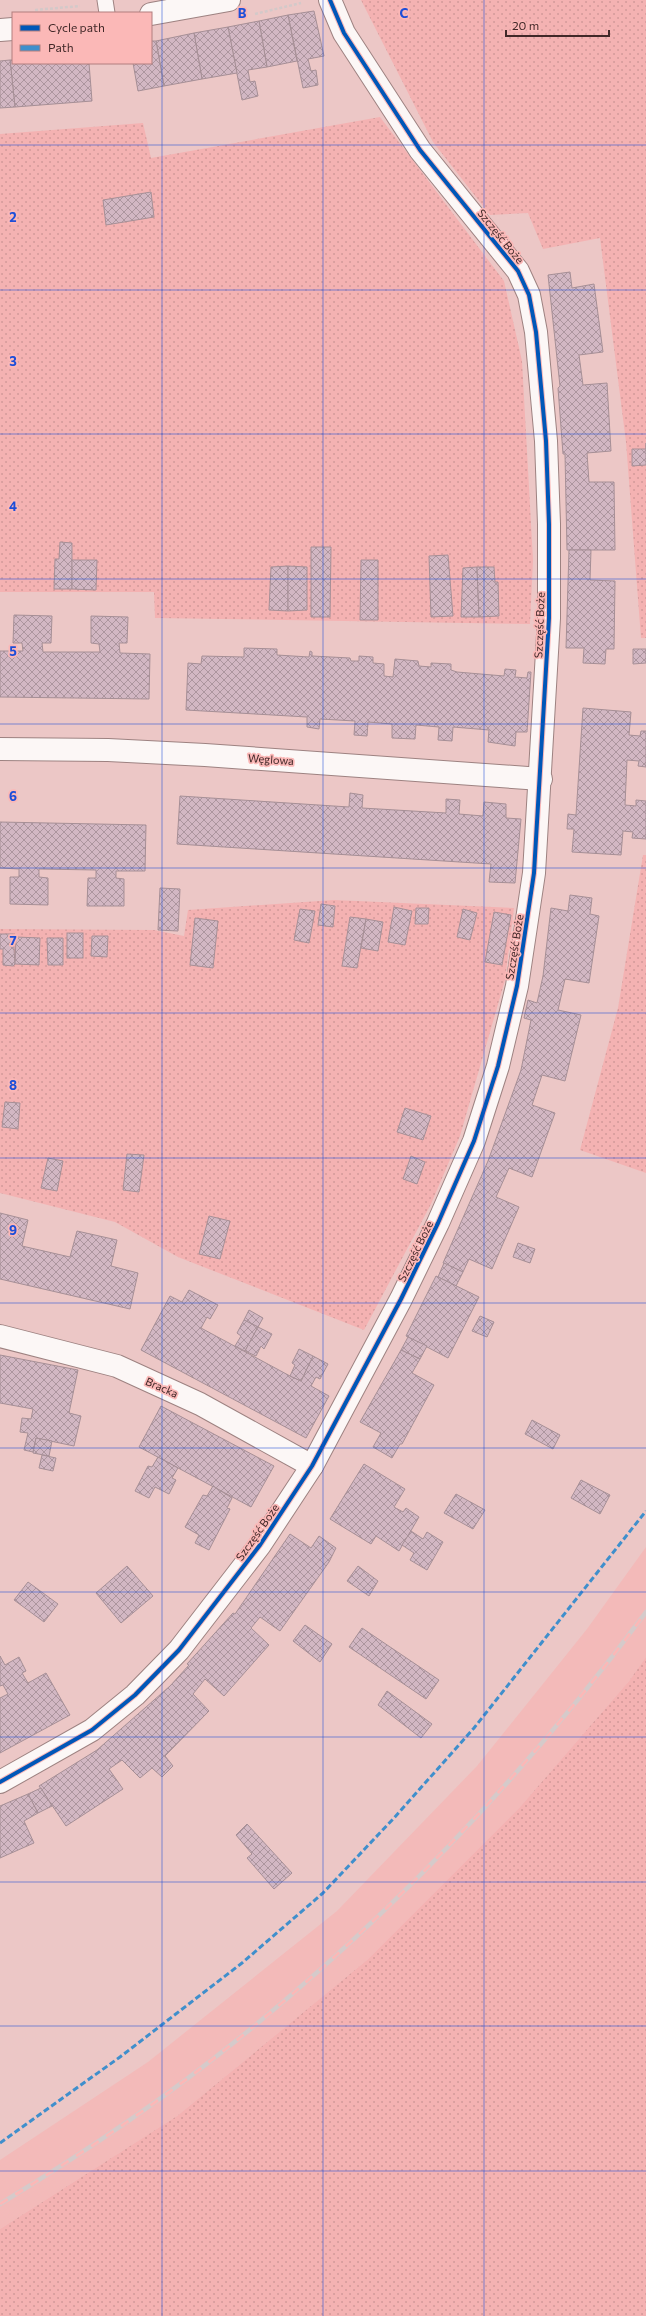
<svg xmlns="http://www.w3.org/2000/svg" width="646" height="2316" viewBox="0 0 646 2316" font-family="Commissioner,sans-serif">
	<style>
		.built { fill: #f3bab9 }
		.grass { fill: url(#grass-dots) }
		.building { fill: url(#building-cross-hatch); stroke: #a68f96 }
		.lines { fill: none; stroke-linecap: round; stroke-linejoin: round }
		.service-casing { stroke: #9d8281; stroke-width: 17 }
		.minor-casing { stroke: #9d8281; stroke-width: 24 }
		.path { stroke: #d3c9c9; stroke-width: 2.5; stroke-dasharray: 3 2; stroke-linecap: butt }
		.service { stroke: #fcf7f6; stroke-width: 15 }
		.minor { stroke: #fcf7f6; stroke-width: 22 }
		.rail-casing { stroke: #d5caca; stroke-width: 4.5 }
		.rail { stroke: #fbb8b7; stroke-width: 3; stroke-dasharray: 9; stroke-linecap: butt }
		.quiet { stroke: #3f8fcc; stroke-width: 3; stroke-dasharray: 6 3; stroke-linecap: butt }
		.cycleway-casing { stroke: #fbb8b7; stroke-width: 6 }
		.cycleway { stroke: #0057b8; stroke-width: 4 }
		.grid { fill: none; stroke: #1d4ed8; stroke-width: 1; stroke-opacity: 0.55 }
		.labels { text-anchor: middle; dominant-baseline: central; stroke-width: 3.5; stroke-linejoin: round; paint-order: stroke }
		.street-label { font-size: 11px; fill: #412828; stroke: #fbb8b7 }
		.grid-label { font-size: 13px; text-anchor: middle; font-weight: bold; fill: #1d4ed8; stroke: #fbb8b7; stroke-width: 3.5; stroke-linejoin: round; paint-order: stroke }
	</style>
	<defs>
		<pattern id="grass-dots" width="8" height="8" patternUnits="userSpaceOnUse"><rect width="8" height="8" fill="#f4b2b2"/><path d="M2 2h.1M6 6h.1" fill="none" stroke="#d29999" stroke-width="1.8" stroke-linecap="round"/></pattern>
		<pattern id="building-cross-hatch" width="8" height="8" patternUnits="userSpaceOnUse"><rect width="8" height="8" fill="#d2b7c3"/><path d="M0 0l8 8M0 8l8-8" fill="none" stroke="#ac959e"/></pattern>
	</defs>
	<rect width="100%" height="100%" fill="#ecc7c6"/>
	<!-- built -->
	<path class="built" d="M646,1547V1657L629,1681L520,1807L367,1960L177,2116L0,2229V2160L148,2062L337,1911L477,1766L587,1629Z"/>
	<!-- grass -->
	<g class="grass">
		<path d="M361,0H646V638H641L626,442L600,238L543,249L528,213L490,215L433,142Z"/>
		<path d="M380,117L504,281L522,361L533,560L530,624L155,618L154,592H0V134L143,123L151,158Z"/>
		<path d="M643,855H646V1173L580,1150L618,1008Z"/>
		<path d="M334,900L514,908L505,980L460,1136L431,1204L364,1330L178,1257L115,1222L0,1193V929L154,930L184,936L188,910Z"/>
		<path d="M646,1657V2316H0V2229L177,2116L367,1960L520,1807L629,1681Z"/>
	</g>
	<!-- building -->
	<g class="building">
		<path d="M314,11L324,56L308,59L311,71L316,70L318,85L303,88L288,15Z"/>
		<path d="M288,15L297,61L267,67L259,21Z"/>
		<path d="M259,21L267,67L248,70L250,82L255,81L258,96L242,100L228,27Z"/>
		<path d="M228,27L237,73L202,79L194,33Z"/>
		<path d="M194,33L202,79L164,86L156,41Z"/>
		<path d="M151,41H156L164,86L138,91L133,63H151Z"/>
		<path d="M10,60H13V63H89L92,101L15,107Z"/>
		<path d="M10,60L15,107L0,108V61Z"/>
		<path d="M151,192L154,217L106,225L103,200Z"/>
		<path d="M570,272L572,288L594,284L603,352L579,355L583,385L607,383L611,451L587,453L589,482H614L615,550H567L565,454H563L558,388L560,386L548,275Z"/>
		<path d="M646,443V465L632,466V449H646Z"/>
		<path d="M60,542L72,543V589H54L55,559H59Z"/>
		<path d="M311,547H331L330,617H311Z"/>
		<path d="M569,550H591L590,580L615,581L614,649H606L605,664L583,663L584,648H566Z"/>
		<path d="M448,555L453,616L431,617L429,556Z"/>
		<path d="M72,560H97L96,590L72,589Z"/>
		<path d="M361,560H378V620H360Z"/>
		<path d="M288,566V611L269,610L271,567Z"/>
		<path d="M288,566L307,567V610L288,611Z"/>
		<path d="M477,567L479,617H461L463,568Z"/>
		<path d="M477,567H494L495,582H498L499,616L479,617Z"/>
		<path d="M14,615L52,616L51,643H42L43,652H100L99,644L91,643V616L128,617L127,643H119L120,653L150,654L149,699L0,697V651H23L22,643H13Z"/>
		<path d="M244,648L277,649V655L309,657L310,651L312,652V656L350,658L351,661H359V656L373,657V663L384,664V676L393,677L395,659L418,661L419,666L431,667V663L451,664V670L457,672L504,676L505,669L516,670L515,677L527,678L528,672H531L527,732H516L515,746L488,742L489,730L453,727L452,741L438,740L439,727L416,725L415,739L392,738V724L368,722L367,736L354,735L355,721L320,719L319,729L307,727V717L186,710L188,663L201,664L202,656L244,657Z"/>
		<path d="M633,649H646V663L633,664Z"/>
		<path d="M583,708L631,712L629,735L640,736L641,731H646V767L638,766L639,761L627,760L625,805L636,806V800L646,801V839L632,838L633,832L623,831L621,855L572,852L574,829H567L568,814L576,815Z"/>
		<path d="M350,793L363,795L362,808L446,813V799L460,800L459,814L483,816L484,802L506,804V818L521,819L515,883L489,882L491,864L177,844L180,796L349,807Z"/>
		<path d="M0,822L146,825L145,871H116V878L124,879V906H87L88,878H96V870L39,869V877L48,878V905L10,904V877H19V869L0,868Z"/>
		<path d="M160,888L180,889L178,931L158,930Z"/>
		<path d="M570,895L592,898L590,914L599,916L589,983L565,979L558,1010L581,1015L565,1081L542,1075L532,1105L555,1113L532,1177L509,1168L496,1197L519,1207L492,1269L469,1259L463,1272L443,1263L488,1161L521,1070L531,1020L524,1018L528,1000L537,1003L543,976L551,908L568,911Z"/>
		<path d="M321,904L335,906L333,927L318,925Z"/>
		<path d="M394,907L412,911L405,945L388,942Z"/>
		<path d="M416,908H429L428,924H415Z"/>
		<path d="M300,909L315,911L309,943L294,940Z"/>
		<path d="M463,909L477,913L470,940L457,937Z"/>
		<path d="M494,912L511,915L502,965L485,962Z"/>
		<path d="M350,917L366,919L357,968L342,966Z"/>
		<path d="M195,918L218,921L213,968L190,965Z"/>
		<path d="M366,919L383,922L378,951L361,948Z"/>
		<rect x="67" y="933" width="16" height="25"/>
		<path d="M0,934H13L15,964L13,966L3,965V949H0Z"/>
		<path d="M92,936H108L107,957L91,956Z"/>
		<path d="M16,937L40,938L39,965L15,964Z"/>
		<path d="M47,938H63V965H48Z"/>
		<path d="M5,1102L20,1103L18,1129L2,1127Z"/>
		<path d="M405,1108L431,1116L423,1140L397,1132Z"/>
		<path d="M127,1154L144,1155L139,1192L123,1190Z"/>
		<path d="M411,1156L425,1162L417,1184L403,1179Z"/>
		<path d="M48,1158L63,1161L57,1191L41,1188Z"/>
		<path d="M0,1213L28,1220L22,1246L70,1257L77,1231L117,1240L111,1266L138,1273L130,1309L0,1279Z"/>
		<path d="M209,1216L230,1221L220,1259L199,1254Z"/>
		<path d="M518,1243L535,1249L530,1263L513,1257Z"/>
		<path d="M444,1263L463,1272L456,1286L438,1277Z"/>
		<path d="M436,1276L479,1297L448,1358L406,1336Z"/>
		<path d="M189,1290L218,1305L210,1319L207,1317L201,1328L290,1376L301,1381L313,1356L328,1364L320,1379L316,1377L311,1386L329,1396L306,1438L141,1350L170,1296L182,1302Z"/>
		<path d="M249,1310L263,1318L258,1327L244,1320Z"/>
		<path d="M480,1316L494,1322L487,1337L472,1331Z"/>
		<path d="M244,1320L258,1327L245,1351L235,1346L241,1336L237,1333Z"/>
		<path d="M258,1327L272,1334L264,1349L261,1346L256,1356L245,1351Z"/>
		<path d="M408,1337L427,1346L420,1359L401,1350Z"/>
		<path d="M299,1349L313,1356L301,1381L290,1376L295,1365L292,1363Z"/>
		<path d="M401,1350L420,1359L412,1373L434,1385L402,1444H400L392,1458L373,1447L381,1433L360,1422Z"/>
		<path d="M0,1355L78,1370L69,1413L81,1416L74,1446L36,1438L33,1452L24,1450L28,1433L20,1432L22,1418L31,1419L33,1409L0,1403Z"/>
		<path d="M161,1406L274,1466L251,1507L139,1447Z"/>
		<path d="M532,1420L560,1435L553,1449L525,1434Z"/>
		<path d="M36,1438L52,1441L49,1456L33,1453Z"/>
		<path d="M42,1455L56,1458L53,1471L39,1468Z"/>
		<path d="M158,1457L178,1468L172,1478L176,1480L169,1494L155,1487L149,1498L135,1491L148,1466L152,1467Z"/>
		<path d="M364,1464L405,1489L394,1507L403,1512L406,1508L419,1517L399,1551L376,1536L371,1544L330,1519Z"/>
		<path d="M581,1480L610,1495L600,1514L571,1498Z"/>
		<path d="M213,1486L232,1498L227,1508L230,1509L209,1550L195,1543L199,1535L185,1527L203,1495L207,1496Z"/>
		<path d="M456,1494L485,1510L473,1529L444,1513Z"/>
		<path d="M411,1531L423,1539L427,1532L443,1542L427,1570L410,1560L414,1553L402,1545Z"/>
		<path d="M290,1534L311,1548L319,1536L336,1548L329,1562L280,1631L260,1617L251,1628L269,1645L224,1696L205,1679L193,1694L209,1711L165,1756L173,1766L162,1777L152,1768L140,1778L122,1760L109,1769L123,1789L66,1826L39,1786L97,1750L170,1686L189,1665L187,1664L233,1613L235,1614Z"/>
		<path d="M127,1566L153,1596L121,1623L96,1593Z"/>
		<path d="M358,1566L378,1581L369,1596L347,1581Z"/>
		<path d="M28,1582L58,1604L44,1622L14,1600Z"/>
		<path d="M305,1625L332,1644L320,1662L293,1641Z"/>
		<path d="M362,1628L439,1680L426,1699L349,1647Z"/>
		<path d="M0,1656L5,1665L19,1657L26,1671L22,1673L28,1683L46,1673L70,1715L0,1753V1698L8,1694L3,1685L0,1686Z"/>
		<path d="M387,1691L432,1724L421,1738L378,1705Z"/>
		<path d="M41,1788L52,1806L38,1813L28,1794Z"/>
		<path d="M28,1794L38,1813L24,1821L34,1843L0,1858V1806Z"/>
		<path d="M247,1824L292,1873L274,1889L247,1858L252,1854L236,1835Z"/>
	</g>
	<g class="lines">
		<defs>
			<path id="service" d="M105,0L107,13"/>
			<g id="minor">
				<path d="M151,14L229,0"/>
				<path d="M0,30L13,29"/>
				<path d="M0,749L108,750L205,755L541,779"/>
				<path d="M0,1336L117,1366L200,1404L312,1466"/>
				<path d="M0,1782L92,1730L135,1695L179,1650L260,1545L312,1466L401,1299L438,1223L474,1141L498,1066L517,986L534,873L549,618V524L546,441L536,332L529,295L518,271L420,150L344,33L330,0"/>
			</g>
		</defs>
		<!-- service casing -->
		<use href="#service" class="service-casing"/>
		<!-- minor casing -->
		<use href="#minor" class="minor-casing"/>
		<!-- path -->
		<g class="path">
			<path d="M35,10L80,6"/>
			<path d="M255,14L301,3"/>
		</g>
		<!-- service -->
		<use href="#service" class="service"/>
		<!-- minor -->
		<use href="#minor" class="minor"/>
		<defs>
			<path id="rail" d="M0,2204C82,2154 163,2100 237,2040C390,1917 529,1770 646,1612"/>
		</defs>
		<!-- rail casing -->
		<use href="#rail" class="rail-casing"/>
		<!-- rail -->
		<use href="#rail" class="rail"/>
		<!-- quiet -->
		<path class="quiet" d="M0,2143L120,2057L242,1963L323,1893L394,1818L474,1728L646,1511"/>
		<defs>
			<path id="cycleway" d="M0,1782L92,1730L135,1695L179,1650L260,1545L312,1466L401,1299L438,1223L474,1141L498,1066L517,986L534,873L549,618V524L546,441L536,332L529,295L518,271L420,150L344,33L330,0"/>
		</defs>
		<!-- cycleway casing -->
		<use href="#cycleway" class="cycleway-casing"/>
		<!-- cycleway -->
		<use href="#cycleway" class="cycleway"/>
	</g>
	<!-- grid -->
	<path class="grid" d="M162,0V2316M323,0V2316M484,0V2316M0,145H646M0,290H646M0,434H646M0,579H646M0,724H646M0,868H646M0,1013H646M0,1158H646M0,1303H646M0,1448H646M0,1592H646M0,1737H646M0,1882H646M0,2026H646M0,2171H646"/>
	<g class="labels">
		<!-- street labels -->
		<g class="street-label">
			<text transform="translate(501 236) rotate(51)">Szczęść Boże</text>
			<text transform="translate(539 625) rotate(-88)">Szczęść Boże</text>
			<text transform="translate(271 759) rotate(4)">Węglowa</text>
			<text transform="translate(514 947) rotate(-81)">Szczęść Boże</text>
			<text transform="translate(415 1251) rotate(-64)">Szczęść Boże</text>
			<text transform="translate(162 1387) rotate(24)">Bracka</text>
			<text transform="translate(257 1532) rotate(-55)">Szczęść Boże</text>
		</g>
	</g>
	<g class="grid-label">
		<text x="242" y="18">B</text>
		<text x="404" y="18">C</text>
		<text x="13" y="222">2</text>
		<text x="13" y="366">3</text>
		<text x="13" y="511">4</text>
		<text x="13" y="656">5</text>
		<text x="13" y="801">6</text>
		<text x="13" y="945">7</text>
		<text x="13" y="1090">8</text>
		<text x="13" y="1235">9</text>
	</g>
	<!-- legend -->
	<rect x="12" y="12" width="140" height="52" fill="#fbb8b7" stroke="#b17e7e"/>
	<rect x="20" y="25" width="20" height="6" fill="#0057b8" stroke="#b17e7e"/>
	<text x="48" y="32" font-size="12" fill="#412828">Cycle path</text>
	<rect x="20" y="45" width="20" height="6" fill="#3f8fcc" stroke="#b17e7e"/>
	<text x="48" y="52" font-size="12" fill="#412828">Path</text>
	<!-- scale -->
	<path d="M506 30v6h103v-6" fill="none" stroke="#412828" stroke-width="2"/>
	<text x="512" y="30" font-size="12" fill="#412828" stroke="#fbb8b7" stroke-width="3" paint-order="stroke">20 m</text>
</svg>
